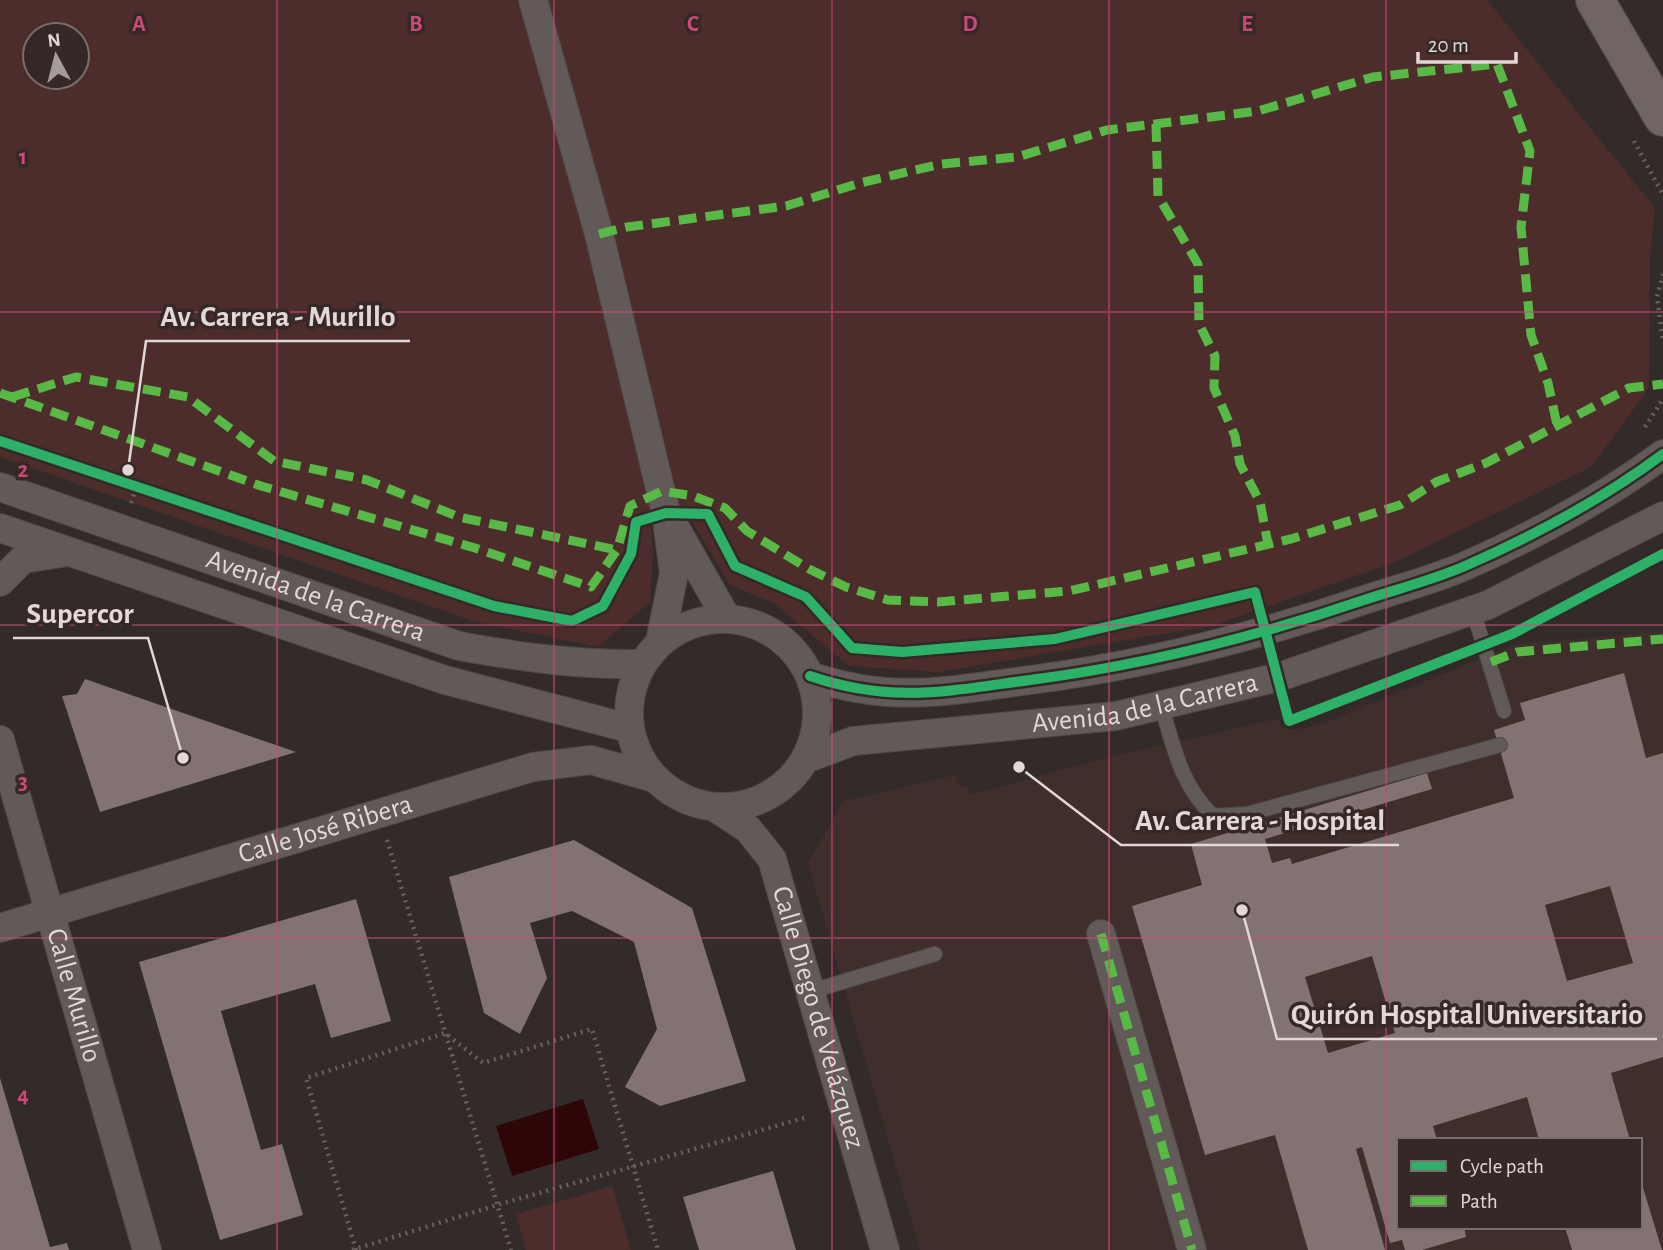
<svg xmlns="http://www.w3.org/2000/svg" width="1663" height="1250" viewBox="0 0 1663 1250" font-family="'Alegreya Sans',sans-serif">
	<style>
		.built { fill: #402e2d; fill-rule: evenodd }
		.green { fill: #4d2d2c; fill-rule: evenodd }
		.water { fill: #2e0608 }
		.building { fill: #827372; fill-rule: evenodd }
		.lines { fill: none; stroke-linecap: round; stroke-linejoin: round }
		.service-casing { stroke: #4d4847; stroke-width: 16 }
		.minor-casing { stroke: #4d4847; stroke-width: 30 }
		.trunk-casing { stroke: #4d4847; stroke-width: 40 }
		.path { stroke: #676160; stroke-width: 4.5; stroke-dasharray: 2 5; stroke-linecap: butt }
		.service { stroke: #625a59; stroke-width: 14 }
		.minor { stroke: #625a59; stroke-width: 28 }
		.trunk { stroke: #706464; stroke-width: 38 }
		.quiet { stroke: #58b947; stroke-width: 9; stroke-dasharray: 18 9; stroke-linecap: butt }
		.cycleway-casing { stroke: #352827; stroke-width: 15 }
		.cycleway { stroke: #2db169; stroke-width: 10 }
		.grid { fill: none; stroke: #ca487a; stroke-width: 2; stroke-opacity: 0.55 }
		.labels { text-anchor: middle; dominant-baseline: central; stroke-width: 7; stroke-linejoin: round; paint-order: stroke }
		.street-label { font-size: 28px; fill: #e1d8d7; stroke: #352827 }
		.grid-label { font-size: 23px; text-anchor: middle; font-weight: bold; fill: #ca487a; stroke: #352827; stroke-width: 7; stroke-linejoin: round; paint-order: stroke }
		.leader { fill: none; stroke: #e1d8d7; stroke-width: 2.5 }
		.callout-dot { fill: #e1d8d7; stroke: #352827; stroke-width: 2.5 }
		.callout-label { font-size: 30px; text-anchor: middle; font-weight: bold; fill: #e1d8d7; stroke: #352827; stroke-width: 7; stroke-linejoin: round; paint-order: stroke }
	</style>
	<rect width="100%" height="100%" fill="#322b2a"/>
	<!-- built -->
	<path class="built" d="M1663,631V1250H920L808,863L843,801L955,775L959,787L967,786L969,795L1112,756L1277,719L1284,729H1300L1324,723L1514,645ZM1399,1140H1640V1227H1399Z"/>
	<!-- green -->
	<g class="green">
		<path d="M0,0H1487L1655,208L1650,256L1649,388L1591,467L1393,563L1211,626L938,672L849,666L774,603L730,585L689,517L650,521L653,551L650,602L598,647L473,621L0,457ZM35,35H77V77H35Z"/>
		<path d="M612,1186L631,1250H526L516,1214Z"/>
	</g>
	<!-- water -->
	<path class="water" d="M583,1099L599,1149L512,1176L496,1126Z"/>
	<!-- building -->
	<g class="building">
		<path d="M1624,673L1646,758L1663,753V1057L1611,1073L1630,1140H1539L1527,1097L1433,1126L1437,1140H1399V1227H1464L1466,1237L1422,1250H1405L1402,1240L1390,1243L1362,1147L1356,1149L1385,1250H1308L1275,1135L1205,1155L1132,906L1202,885L1191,844L1427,773L1432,789L1265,839L1272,863L1290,858L1292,864L1514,798L1494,730L1525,720L1520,703ZM1610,886L1633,963L1567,981L1545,905ZM1372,956L1395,1033L1328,1053L1305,977Z"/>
		<path d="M85,679L296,752L100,812L62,696L77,694Z"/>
		<path d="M574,840L692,908L746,1081L660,1106L625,1087L657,1029L634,942L572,911L530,923L547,978L520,1034L484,1013L449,877Z"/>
		<path d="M356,899L391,1021L331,1038L315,984L221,1011L261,1150L282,1144L303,1215L220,1240L139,962Z"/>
		<path d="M0,1078L50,1247L67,1243L69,1250H0Z"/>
		<path d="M773,1171L796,1250H699L683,1197Z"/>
		<path d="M1640,1178L1662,1250H1572L1565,1227H1640Z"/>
	</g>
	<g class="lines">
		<defs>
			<g id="service">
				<path d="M1473,611L1504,711"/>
				<path d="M1161,705C1174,747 1180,784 1213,816L1247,814L1500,745"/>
				<path d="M812,991L935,954"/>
			</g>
			<g id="minor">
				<path d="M533,0L599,234L666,513L674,573L660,642"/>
				<path id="s1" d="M0,487L459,646C520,657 578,665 640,664"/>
				<path d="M673,524L727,619"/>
				<path d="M0,528L445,680L628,728"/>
				<path d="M0,582L23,559L67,552"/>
				<circle cx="723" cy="713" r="94"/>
				<path d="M810,676C892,704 947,691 1030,680C1145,665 1255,637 1364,600C1397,589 1433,580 1465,566C1533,536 1603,499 1663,454"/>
				<path id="s2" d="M0,740L147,1250"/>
				<path id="s3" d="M806,759L853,741L1116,716L1279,677L1488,605L1663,516"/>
				<path id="s4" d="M716,808L748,829L772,859L885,1250"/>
				<path id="s5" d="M0,928L533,767L591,760L651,777"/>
				<path d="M1101,934L1192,1250"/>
			</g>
			<path id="trunk" d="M1595,0L1663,117"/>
		</defs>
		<!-- service casing -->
		<use href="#service" class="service-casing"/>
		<!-- minor casing -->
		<use href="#minor" class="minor-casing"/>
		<!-- trunk casing -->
		<use href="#trunk" class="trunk-casing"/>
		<!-- path -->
		<g class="path">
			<path d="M1634,141L1663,195"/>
			<path d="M1663,274L1657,297L1663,342"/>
			<path d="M1645,427L1663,399"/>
			<path d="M131,503L136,487"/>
			<path d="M387,840L511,1250"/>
			<path d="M352,1250L497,1205L804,1118"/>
			<path d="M356,1250L306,1078L445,1033L483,1063L592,1029L658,1250"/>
		</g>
		<!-- service -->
		<use href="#service" class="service"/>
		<!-- minor -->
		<use href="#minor" class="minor"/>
		<!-- trunk -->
		<use href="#trunk" class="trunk"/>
		<!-- quiet -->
		<g class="quiet">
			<path d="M1156,124L1158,196L1198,264L1199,324L1215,356L1214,388L1235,436L1240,464L1260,502L1268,544"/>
			<path d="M599,234L627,227L786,206L860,183L941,164L1017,157L1107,130L1258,111L1373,77L1497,64L1530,151L1521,227L1531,335L1548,383L1557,425"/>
			<path d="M0,393L261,486L475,548L591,587L617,550L630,506L662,491L693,496L725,508L747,531L809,569L846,587L888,600L938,602L1069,591L1291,539L1400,505L1436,482L1486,463L1629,388L1663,384"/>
			<path d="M12,397L76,377L188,397L274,461L367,480L459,517L617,550"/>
			<path d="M1491,662L1517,652L1663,639"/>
			<path d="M1101,934L1192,1250"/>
		</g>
		<defs>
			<g id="cycleway">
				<path d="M0,441L494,606L572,621L603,606L631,554L636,522L666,513L708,514L735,566L806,597L852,648L902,652L1055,639L1255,592L1289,721L1512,634L1663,554"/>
				<path d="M810,676C892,704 947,691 1030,680C1145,665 1255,637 1364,600C1397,589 1433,580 1465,566C1533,536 1603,499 1663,454"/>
			</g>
		</defs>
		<!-- cycleway casing -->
		<use href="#cycleway" class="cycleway-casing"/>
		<!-- cycleway -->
		<use href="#cycleway" class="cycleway"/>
	</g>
	<!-- grid -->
	<path class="grid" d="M277,0V1250M554,0V1250M832,0V1250M1109,0V1250M1386,0V1250M0,312H1663M0,625H1663M0,938H1663"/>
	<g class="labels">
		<!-- street labels -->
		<g class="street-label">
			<text stroke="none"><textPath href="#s1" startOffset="334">Avenida de la Carrera</textPath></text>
			<text stroke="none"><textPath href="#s3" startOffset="345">Avenida de la Carrera</textPath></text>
			<text stroke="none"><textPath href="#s5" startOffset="340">Calle José Ribera</textPath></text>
			<text stroke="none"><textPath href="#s2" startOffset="266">Calle Murillo</textPath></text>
			<text stroke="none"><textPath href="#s4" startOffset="242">Calle Diego de Velázquez</textPath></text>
		</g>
	</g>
	<g class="grid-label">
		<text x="139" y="31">A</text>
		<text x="416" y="31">B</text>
		<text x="693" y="31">C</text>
		<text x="970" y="31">D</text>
		<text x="1247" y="31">E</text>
		<text x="23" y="164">1</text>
		<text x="23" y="477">2</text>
		<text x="23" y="789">3</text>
		<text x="23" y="1102">4</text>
	</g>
	<!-- callouts -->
	<path class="leader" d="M128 470L146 341H410M183 758L148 638H13M1019 767L1121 845H1399M1242 910L1277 1039H1657"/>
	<g class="callout-dot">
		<circle cx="128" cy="470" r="7"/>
		<circle cx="183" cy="758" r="7"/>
		<circle cx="1019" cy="767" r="7"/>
		<circle cx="1242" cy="910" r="7"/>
	</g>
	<g class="callout-label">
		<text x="278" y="326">Av. Carrera - Murillo</text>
		<text x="80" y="623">Supercor</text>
		<text x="1260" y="830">Av. Carrera - Hospital</text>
		<text x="1467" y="1024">Quirón Hospital Universitario</text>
	</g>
	<!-- legend -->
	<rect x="1397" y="1138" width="245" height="91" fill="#352827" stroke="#7a6e6d" stroke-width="2"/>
	<rect x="1411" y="1161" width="35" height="10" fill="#2db169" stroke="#7a6e6d" stroke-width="2"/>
	<text x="1460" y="1173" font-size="21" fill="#e1d8d7">Cycle path</text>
	<rect x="1411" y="1196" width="35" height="10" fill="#58b947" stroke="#7a6e6d" stroke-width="2"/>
	<text x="1460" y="1208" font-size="21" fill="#e1d8d7">Path</text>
	<!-- north arrow -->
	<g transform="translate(56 56) rotate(353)"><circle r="33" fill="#352827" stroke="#7a6e6d" stroke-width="2"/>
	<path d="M0-5L12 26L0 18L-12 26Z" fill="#a49b9a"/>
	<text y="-10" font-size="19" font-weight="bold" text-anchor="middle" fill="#e1d8d7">N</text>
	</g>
	<!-- scale -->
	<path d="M1418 52v10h98v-10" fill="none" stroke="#e1d8d7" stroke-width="3.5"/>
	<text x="1428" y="52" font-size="21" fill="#e1d8d7" stroke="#352827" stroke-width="5" paint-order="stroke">20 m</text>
</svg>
